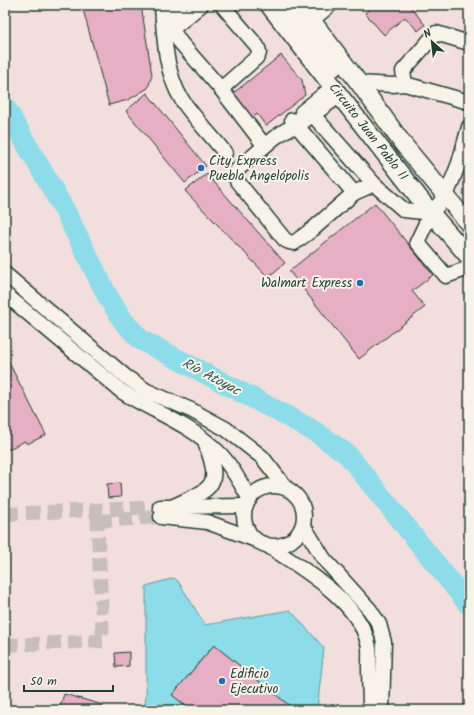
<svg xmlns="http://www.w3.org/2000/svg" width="474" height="715" viewBox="0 0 474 715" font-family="Kalam,sans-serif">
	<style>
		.water { fill: #8cdce9; stroke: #609ca1 }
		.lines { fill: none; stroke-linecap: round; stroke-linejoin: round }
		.river { stroke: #8cdce9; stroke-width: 21 }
		.building { fill: #e7afc3; stroke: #1f3d34 }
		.minor-tunnel { stroke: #c8bfbb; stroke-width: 14; stroke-dasharray: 14 7; stroke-linecap: butt }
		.minor-casing { stroke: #1f3d34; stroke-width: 17 }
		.major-casing { stroke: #1f3d34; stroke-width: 20 }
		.minor { stroke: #f7f3e8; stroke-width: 14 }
		.major { stroke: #f7f3e8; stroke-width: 17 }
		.poi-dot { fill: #1f6fb2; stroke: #f7f3e8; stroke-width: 1.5 }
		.labels { text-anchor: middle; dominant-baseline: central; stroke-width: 4; stroke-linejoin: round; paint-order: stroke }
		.street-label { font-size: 13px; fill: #1f3d34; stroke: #f7f3e8 }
		.poi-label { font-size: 13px; fill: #1f3d34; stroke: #f7f3e8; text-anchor: start }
		.water-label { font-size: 14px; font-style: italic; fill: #355d58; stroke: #f7f3e8 }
	</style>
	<rect width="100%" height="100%" fill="#f2dfdd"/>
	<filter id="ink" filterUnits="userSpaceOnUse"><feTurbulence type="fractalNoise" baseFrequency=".025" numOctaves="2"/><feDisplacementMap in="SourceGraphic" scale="8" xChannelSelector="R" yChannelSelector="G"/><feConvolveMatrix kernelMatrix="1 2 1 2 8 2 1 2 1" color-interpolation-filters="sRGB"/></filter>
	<g filter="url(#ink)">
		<!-- water -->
		<path class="water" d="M174,578L178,581L205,625L290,610L324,648L317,710H271L204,656L173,695L191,710H144L146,697V586Z"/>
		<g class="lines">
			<!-- river -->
			<path class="river" d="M5,107L64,209L108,297L124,322L141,340L285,415L317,433L347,454L469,605"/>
		</g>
		<!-- building -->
		<g class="building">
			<path d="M80,5H141L152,75L148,88L128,100L109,105L84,13Z"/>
			<path d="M375,5H409L425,25L418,31L405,17L384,35L365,13Z"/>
			<path d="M281,55L302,80L305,95L266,126L257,114L251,119L231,95Z"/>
			<path d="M147,93L206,166L185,183L126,111Z"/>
			<path d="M207,174L285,263L268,277L185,191Z"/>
			<path d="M375,203L433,275L412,291L425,307L359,359L289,271Z"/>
			<path d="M5,355L46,435L27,444L25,441L5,451Z"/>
			<path d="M120,483L121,497L108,498L107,484Z"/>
			<path d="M214,645L295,710H191L172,695Z"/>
			<path d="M129,652V666L116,667L115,653Z"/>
			<path d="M64,694L103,705L102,710H59Z"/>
		</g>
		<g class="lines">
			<!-- minor-tunnel -->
			<g class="minor-tunnel">
				<path d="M5,514L160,507"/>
				<path d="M98,521L161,517"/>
				<path d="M5,645L103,641L97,510"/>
			</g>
			<defs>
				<g id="minor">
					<path d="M162,5C164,36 165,73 182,100C194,118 211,135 225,153"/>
					<path d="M312,20L330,5"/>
					<path d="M163,21L180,5"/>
					<path d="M172,30L180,42L221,89L264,145"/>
					<path d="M166,34L201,5"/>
					<path d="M359,83L392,85L405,84L469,102"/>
					<path d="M405,84L403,71L436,33L469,43"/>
					<path d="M221,89L256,58C260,54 260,51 257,46L222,5"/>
					<path d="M340,95L297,126L286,130L274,138L238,169C235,174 235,176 237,181L285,240L289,242L294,243L313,229L354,193L374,184"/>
					<path d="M302,112L333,87"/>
					<path d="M313,115L374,184L404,210L431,213"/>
					<path d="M292,120L354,193"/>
					<path d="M469,127L459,163L446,196L431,213L417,242L446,276L469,268"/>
					<path d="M5,274L126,377L147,391L191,410L226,429L262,457L286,488"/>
					<path d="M5,294L121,391C152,411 190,424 217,451C231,464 240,483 250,499"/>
					<circle cx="274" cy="516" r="30"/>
					<path d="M174,506C210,489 223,488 206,445"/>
					<path d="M160,507L246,506"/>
					<path d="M161,517L207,522L256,540"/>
					<path d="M303,525L324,559L370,610L379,624L384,642L382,710"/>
					<path d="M265,544C300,567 357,599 368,643C370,649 369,657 369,664C369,679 370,695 370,710"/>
				</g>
				<g id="major">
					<path d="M269,5L431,213L469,257"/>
					<path d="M300,5L359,83L403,144L469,224"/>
					<path d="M288,13L307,34L333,68"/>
				</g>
			</defs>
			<!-- minor casing -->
			<use href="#minor" class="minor-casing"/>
			<!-- major casing -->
			<use href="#major" class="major-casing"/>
			<!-- minor -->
			<use href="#minor" class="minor"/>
			<!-- major -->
			<use href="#major" class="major"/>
		</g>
	</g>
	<!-- markers -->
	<g class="poi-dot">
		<circle cx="201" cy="168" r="4"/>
		<circle cx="360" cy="283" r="4"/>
		<circle cx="222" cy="681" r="4"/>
	</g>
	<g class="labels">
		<!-- street labels -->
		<g class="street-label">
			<text transform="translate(368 132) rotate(52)">Circuito Juan Pablo II</text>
		</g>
		<!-- poi labels -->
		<g class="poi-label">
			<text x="209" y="161">City Express<tspan x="209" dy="15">Puebla Angelópolis</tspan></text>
			<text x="352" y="283" text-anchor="end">Walmart Express</text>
			<text x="230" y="674">Edificio<tspan x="230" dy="15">Ejecutivo</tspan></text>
		</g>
		<!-- water labels -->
		<g class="water-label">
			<text transform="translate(211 377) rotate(28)">Río Atoyac</text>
		</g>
	</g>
	<!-- margin -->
	<rect width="474" height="715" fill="none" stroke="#f7f3e8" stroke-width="20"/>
	<rect x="10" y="10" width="454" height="695" fill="none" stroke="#1f3d34" stroke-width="1.5" filter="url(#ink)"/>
	<!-- north arrow -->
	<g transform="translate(432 42) rotate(332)" stroke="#f7f3e8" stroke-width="3" paint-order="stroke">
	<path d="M0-3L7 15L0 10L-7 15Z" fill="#1f3d34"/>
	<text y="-6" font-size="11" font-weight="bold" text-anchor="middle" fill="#1f3d34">N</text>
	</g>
	<!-- scale -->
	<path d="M24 685v6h89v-6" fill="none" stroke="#1f3d34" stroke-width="2"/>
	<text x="30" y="685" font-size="12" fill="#1f3d34" stroke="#f7f3e8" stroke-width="3" paint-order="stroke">50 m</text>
</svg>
